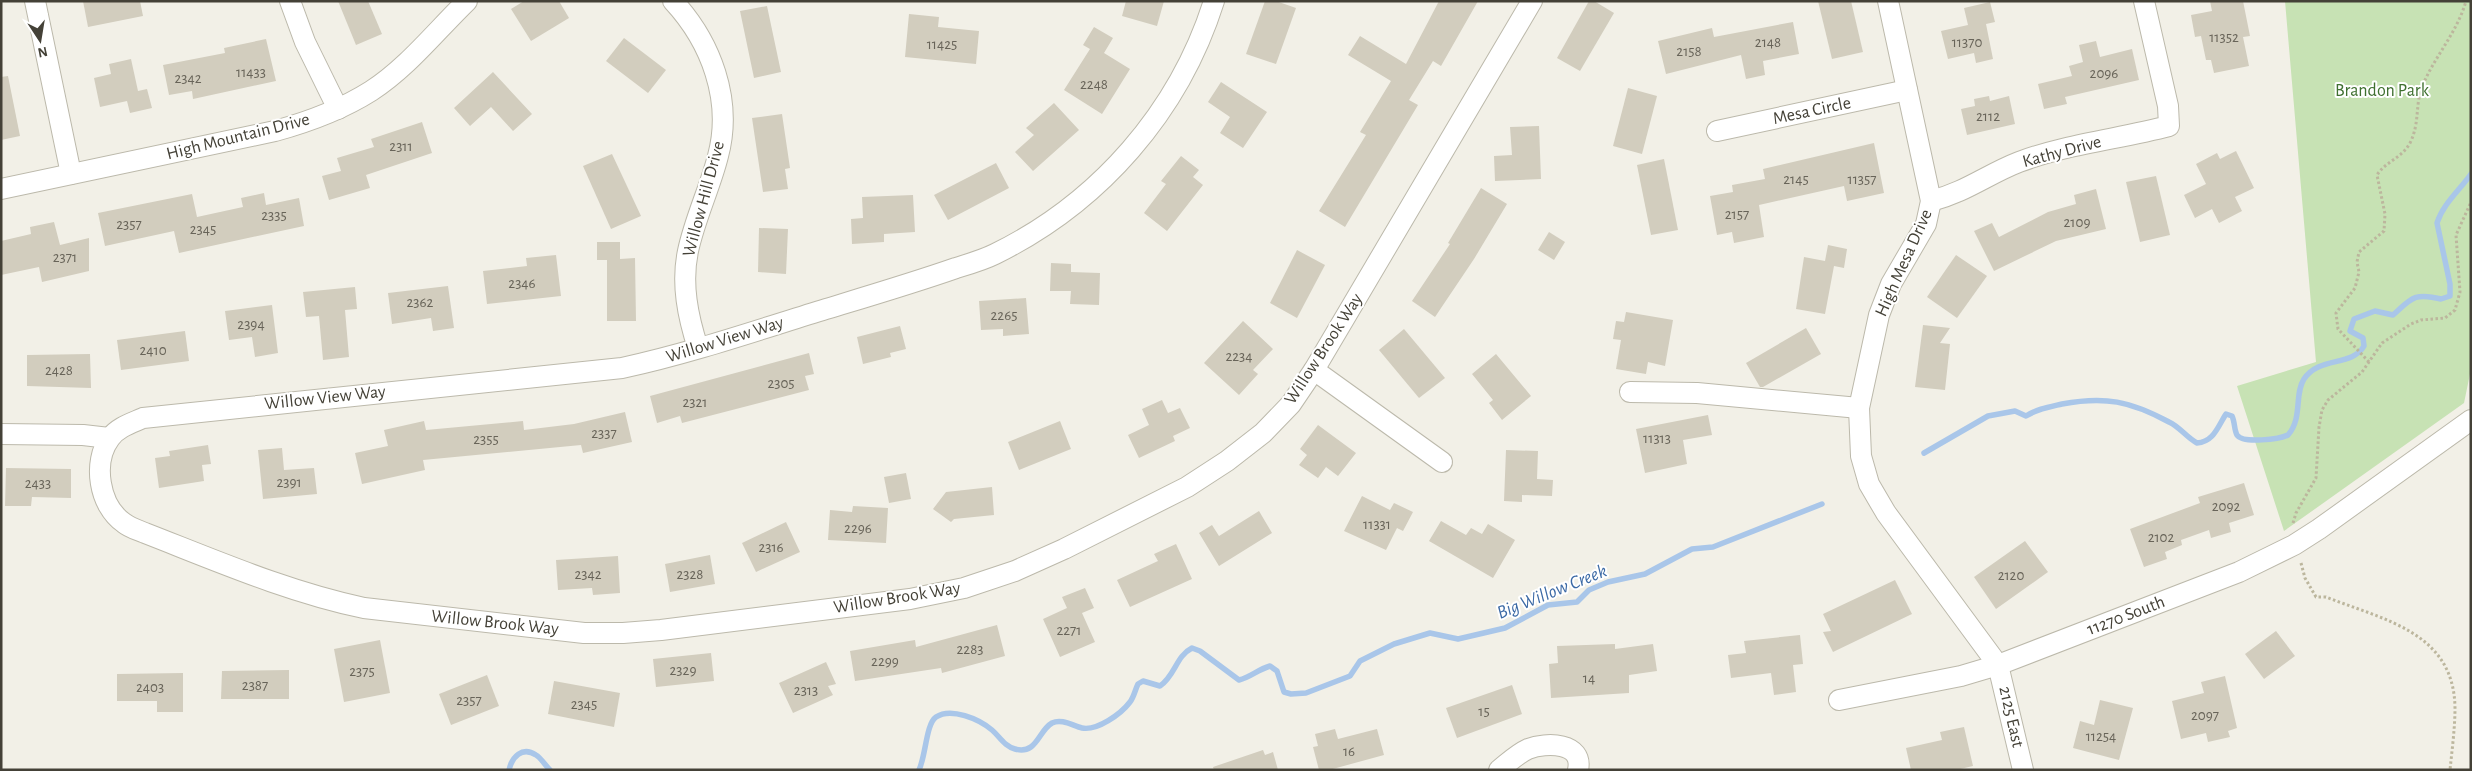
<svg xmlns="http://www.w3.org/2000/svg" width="2472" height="771" viewBox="0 0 2472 771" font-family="'Alegreya Sans',sans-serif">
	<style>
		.green { fill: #c7e2b4 }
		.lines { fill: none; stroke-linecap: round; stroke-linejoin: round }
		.stream { stroke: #a9c6e9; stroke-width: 5.5 }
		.building { fill: #d2cdbe }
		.minor-casing { stroke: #bcb9ab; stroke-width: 22 }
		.path { stroke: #bcb69d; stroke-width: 3; stroke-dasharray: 2.5 2.5; stroke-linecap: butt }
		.minor { stroke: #fff; stroke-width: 20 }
		.labels { text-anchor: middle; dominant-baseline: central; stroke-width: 4; stroke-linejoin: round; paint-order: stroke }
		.number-label { font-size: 15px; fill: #686459 }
		.park-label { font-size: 18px; fill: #3f7030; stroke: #fff }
		.street-label { font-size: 18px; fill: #444137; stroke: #fff }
		.water-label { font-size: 19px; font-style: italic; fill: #3b69a5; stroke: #fff }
	</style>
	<rect width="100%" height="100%" fill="#f2f0e7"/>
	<!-- green -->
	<path class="green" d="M2285,1H2471V369L2464,403L2284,531L2237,386L2316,362Z"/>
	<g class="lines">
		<!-- stream -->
		<g class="stream">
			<path d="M1924,453L1988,416L2015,411L2026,416C2037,409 2049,407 2062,404C2105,396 2130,401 2169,422C2180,427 2187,438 2197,443C2214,442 2218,426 2226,414L2232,416C2235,422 2234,430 2237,435C2243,444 2280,439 2288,435C2303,418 2294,394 2304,379C2319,356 2352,367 2364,346L2363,338L2350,331L2354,319L2375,311L2393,315C2411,299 2414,292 2441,299L2450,296V284L2437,223C2443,204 2459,191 2471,174"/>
			<path d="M509,770C512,757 522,746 536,755C541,758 545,765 550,770"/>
			<path d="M919,770C926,755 926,724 936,717C951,707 979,719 992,730C1000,737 1004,746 1015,749C1037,755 1038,731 1052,723C1062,718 1073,726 1082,728C1097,731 1121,714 1130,702C1134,697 1135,690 1138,684L1143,681L1160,686C1175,676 1176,656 1192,648L1200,651L1239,680C1251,677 1257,670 1270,666L1277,671L1284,692L1291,694L1306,693L1350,676L1360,661L1394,644L1430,633L1458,639L1505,628L1548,605L1577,602L1589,590L1608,582L1645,574L1692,549L1713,547L1822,504"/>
		</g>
	</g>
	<!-- building -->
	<g class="building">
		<path d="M83,1H140L143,16L88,27Z"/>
		<path d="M338,1H368L382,34L356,45Z"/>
		<path d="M524,1H559L569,18L531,41L511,9Z"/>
		<path d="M1126,1H1164L1157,26L1122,16Z"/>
		<path d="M1265,1H1276L1296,8L1276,64L1246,54Z"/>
		<path d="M1439,1H1478L1441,66L1433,61L1409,100L1418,105L1345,227L1319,211L1366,135L1360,132L1391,81L1348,55L1360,36L1406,64Z"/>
		<path d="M1589,1H1594L1614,13L1580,71L1557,58Z"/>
		<path d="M1818,1H1851L1863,52L1832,59Z"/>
		<path d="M2210,1H2243L2250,36L2243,37L2249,66L2214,73L2211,60H2206L2201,36L2195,37L2191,15L2212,11Z"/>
		<path d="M1990,2L1995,22L1986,24L1993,59L1976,63L1974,53L1948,59L1941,31L1968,25L1964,8Z"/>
		<path d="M767,6L781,72L754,78L740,11Z"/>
		<path d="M909,14L939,17L938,27L979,31L976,64L905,57Z"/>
		<path d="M1793,22L1799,54L1763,61L1765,75L1746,79L1741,55L1666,74L1658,41L1712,28L1714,37Z"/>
		<path d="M1094,27L1113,38L1104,53L1130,69L1102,114L1064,90L1090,49L1083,45Z"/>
		<path d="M624,38L666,70L648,93L606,61Z"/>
		<path d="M266,39L276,81L193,99L192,91L169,95L163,65L225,53L224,48Z"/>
		<path d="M2096,41L2100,57L2132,49L2139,80L2065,97L2067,104L2044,109L2038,84L2072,76L2069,66L2083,62L2079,45Z"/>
		<path d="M131,59L138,91L147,89L152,108L130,113L127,101L100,107L94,78L111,74L109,64Z"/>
		<path d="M493,72L532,114L513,131L491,107L470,126L454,108Z"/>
		<path d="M8,76L20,136L1,140V77Z"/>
		<path d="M1221,82L1267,112L1243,148L1220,133L1230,117L1208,102Z"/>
		<path d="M1628,88L1657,96L1642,154L1613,146Z"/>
		<path d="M1989,96L1990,101L2009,96L2015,124L1967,135L1961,109L1975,106L1974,99Z"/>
		<path d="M1054,103L1079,130L1033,171L1015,152L1034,135L1026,128Z"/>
		<path d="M782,114L790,168L785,169L788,189L763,192L752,118Z"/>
		<path d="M422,122L432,153L366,175L370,188L329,200L322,176L341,171L337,158L374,147L371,139Z"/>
		<path d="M1539,126L1541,179L1495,181L1494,156L1512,155L1510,127Z"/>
		<path d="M1874,143L1884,193L1847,201L1844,186L1759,205L1764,237L1734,243L1732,232L1717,235L1710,196L1733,192L1732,185L1765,179L1763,169Z"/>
		<path d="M2236,151L2254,188L2235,197L2242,211L2219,223L2212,209L2195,218L2184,195L2206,184L2196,164L2217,153L2220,159Z"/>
		<path d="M612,154L641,216L611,229L583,166Z"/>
		<path d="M1181,156L1199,170L1193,177L1203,185L1167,231L1144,213L1166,184L1161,181Z"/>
		<path d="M1664,159L1678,230L1651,235L1637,165Z"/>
		<path d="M996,163L1009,188L948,220L934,195Z"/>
		<path d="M2156,176L2170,235L2140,242L2126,182Z"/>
		<path d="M1481,188L1507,204L1474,259L1435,317L1412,301L1450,244L1448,243Z"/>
		<path d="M2096,189L2106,229L2056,241L1994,271L1974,231L1992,223L1999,237L2048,212L2076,204L2074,195Z"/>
		<path d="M264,193L266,205L299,198L304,226L179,253L174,231L105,246L98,213L192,194L197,217L243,207L241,198Z"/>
		<path d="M913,195L915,232L884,234V242L852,244L851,219L863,218L862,197Z"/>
		<path d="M54,222L60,245L89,238V271L42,282L39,267L1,275V241L31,234L30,227Z"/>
		<path d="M759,228L788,229L786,274L758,272Z"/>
		<path d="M1549,232L1565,242L1554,260L1538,250Z"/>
		<path d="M597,242H620V259L635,258L636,321H607V260H597Z"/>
		<path d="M1828,245L1847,249L1844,268L1834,266L1825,314L1796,309L1804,257L1825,261Z"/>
		<path d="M1297,250L1325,265L1297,318L1270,303Z"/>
		<path d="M556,255L561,296L487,304L483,271L527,266L526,258Z"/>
		<path d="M1956,255L1987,276L1957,318L1927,297Z"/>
		<path d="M1051,263L1071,264V272L1100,273L1099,305L1070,304L1071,291H1050Z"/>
		<path d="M448,286L454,328L433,331L431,318L392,324L388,293Z"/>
		<path d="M355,287L357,309L345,310L349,357L323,360L319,316L306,317L303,292Z"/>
		<path d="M1026,298L1029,334L1003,336V329L981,330L979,301Z"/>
		<path d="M272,305L278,353L255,357L252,337L229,340L225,311Z"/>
		<path d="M1626,312L1673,320L1665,366L1648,362L1646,374L1616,369L1621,340L1613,339L1616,321L1624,322Z"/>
		<path d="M1243,321L1273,349L1253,370L1258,374L1239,395L1204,363Z"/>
		<path d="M1923,325L1950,328L1940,343L1950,344L1945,390L1915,387Z"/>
		<path d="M900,326L906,349L890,353L891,357L863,364L857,337Z"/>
		<path d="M1806,328L1821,354L1763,387H1760L1746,363Z"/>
		<path d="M1404,329L1445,378L1419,398L1379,350Z"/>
		<path d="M185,331L189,361L121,370L117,340Z"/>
		<path d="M809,353L814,374L805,376L809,390L682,423L680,416L657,423L650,396Z"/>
		<path d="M90,354L91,388L27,386V355Z"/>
		<path d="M1496,354L1531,396L1502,420L1489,403L1493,400L1472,374Z"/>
		<path d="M1162,400L1168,413L1180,408L1190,428L1173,436L1175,441L1139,458L1128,435L1149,425L1142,409Z"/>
		<path d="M625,412L632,442L583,453L581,445L423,460L425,470L362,484L355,453L388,446L384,430L424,421L426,430L523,421L524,430L574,424Z"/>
		<path d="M1708,415L1712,435L1683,440L1687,464L1645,473L1636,429Z"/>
		<path d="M1060,421L1071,449L1019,470L1008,442Z"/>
		<path d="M1318,425L1356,453L1338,476L1326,467L1318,478L1299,465L1307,455L1300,449Z"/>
		<path d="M208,445L211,464L202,465L204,481L159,488L155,458L170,456L169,451Z"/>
		<path d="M282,448L284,470L314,468L317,494L263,499L258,450Z"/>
		<path d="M1506,450L1538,451L1537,479L1553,480L1552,496L1522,495V502L1504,501Z"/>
		<path d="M6,468L71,469V498L32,497L31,506H5Z"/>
		<path d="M906,473L911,499L889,503L884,477Z"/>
		<path d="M2244,483L2254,515L2229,523L2231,532L2211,538L2209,530L2181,540L2182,545L2165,552L2167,559L2144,567L2130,529L2200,503L2198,497Z"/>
		<path d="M992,487L994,515L954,519L951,522L933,509L946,492Z"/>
		<path d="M1362,496L1390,510L1394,503L1413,512L1403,531L1397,528L1386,550L1344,531Z"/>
		<path d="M853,506L888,508L886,543L828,540L830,510L852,512Z"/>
		<path d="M1259,511L1272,533L1219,566L1199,533L1212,525L1219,536Z"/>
		<path d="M1441,521L1466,535L1471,528L1482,534L1488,524L1515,540L1493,578L1429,541Z"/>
		<path d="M786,522L800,552L756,572L742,543Z"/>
		<path d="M2025,541L2048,572L1996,609L1974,577Z"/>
		<path d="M1176,544L1192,579L1130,607L1117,580L1158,561L1154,554Z"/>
		<path d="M710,555L715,584L670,592L665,564Z"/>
		<path d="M618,556L620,593L593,595L592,588L558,590L556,560Z"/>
		<path d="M1895,580L1912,614L1833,652L1823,632L1831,631L1823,614Z"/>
		<path d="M1085,588L1094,608L1082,613L1095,642L1060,657L1043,619L1067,608L1062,597Z"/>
		<path d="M997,625L1005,656L942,673L941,668L855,681L850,651L915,640L916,647Z"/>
		<path d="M2276,631L2295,656L2264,679L2245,654Z"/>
		<path d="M1800,635L1803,664L1793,665L1796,692L1774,695L1771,673L1731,678L1728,655L1746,653L1744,641Z"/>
		<path d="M380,640L390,693L344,702L334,649Z"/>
		<path d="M1615,644V649L1653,644L1657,671L1629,675V693L1551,698L1549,664L1558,663L1557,646Z"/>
		<path d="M711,653L714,681L656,687L653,659Z"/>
		<path d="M826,662L836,684L828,686L833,695L793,713L779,683Z"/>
		<path d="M289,670V699H221L222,671Z"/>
		<path d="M183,673V712H157V701H117V674Z"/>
		<path d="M487,675L499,706L451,725L439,694Z"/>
		<path d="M2225,676L2237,728L2228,731L2230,737L2208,742L2206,733L2181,739L2172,701L2204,693L2201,682Z"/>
		<path d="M554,681L620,693L614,727L548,714Z"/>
		<path d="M1512,685L1522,714L1457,738L1446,708Z"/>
		<path d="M2100,700L2133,708L2119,760L2073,748L2080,721L2094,725Z"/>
		<path d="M1964,727L1973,766L1956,770H1911L1906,748L1942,740L1940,732Z"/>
		<path d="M1335,729L1338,739L1377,729L1384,755L1329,770H1319L1313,747L1318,746L1315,734Z"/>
		<path d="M1263,750L1265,755L1273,752L1278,770H1214L1213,767Z"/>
	</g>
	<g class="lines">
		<defs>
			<g id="minor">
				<path d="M35,1L71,174"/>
				<path d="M290,1L305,42L338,109"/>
				<path d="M673,1C711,42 733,100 718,156C710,188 695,218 688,251C681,284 688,317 698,348"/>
				<path d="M1214,1C1179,112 1099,203 995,254C983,260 969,264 956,268C913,283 869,296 826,309C758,330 691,353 622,368L143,418C132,423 118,427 110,438C92,462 99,506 124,523C130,528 138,530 145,533C217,561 288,592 364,608L584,633H623L661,630L910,599L964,588L1015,571L1064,549L1187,487L1227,461L1263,433L1291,404L1314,370L1532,1"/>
				<path d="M1888,1L1931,201L1926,224L1891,284L1879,315L1859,408L1861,456L1869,484L1886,513L1998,665L2023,770"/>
				<path d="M1717,131L1907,90"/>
				<path d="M1,189L275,131C308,122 341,110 371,91C407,68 436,31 467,1"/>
				<path d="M1931,201C1966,192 1988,174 2019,162C2067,144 2119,139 2169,126L2168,106L2144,1"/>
				<path d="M1314,370L1442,462"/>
				<path d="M1630,392L1697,393L1859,408"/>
				<path d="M1,434L83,435L109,438"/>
				<path d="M1839,700L1961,676L1998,665L2239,572L2294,545L2319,529L2471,420"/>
				<path d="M1499,770C1509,762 1517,754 1528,749C1546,742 1584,742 1578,770"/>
			</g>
		</defs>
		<!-- minor casing -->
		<use href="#minor" class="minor-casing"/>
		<!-- path -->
		<g class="path">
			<path d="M2369,362L2338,329L2336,313L2355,288L2359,272L2357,262L2359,252L2384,231L2385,214L2377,175C2385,162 2402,158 2410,143C2420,123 2415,105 2422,87C2434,57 2457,33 2466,1"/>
			<path d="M2293,523L2296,513L2316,478L2319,427L2322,410L2328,400L2362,372L2382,343L2411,324L2421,320L2445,318L2455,310L2460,292L2456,235L2471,202"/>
			<path d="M2301,563L2305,578L2316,597H2326C2384,620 2454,632 2455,708C2455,728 2452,750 2450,770"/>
		</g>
		<!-- minor -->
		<use href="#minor" class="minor"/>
	</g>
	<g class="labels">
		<!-- number labels -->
		<g class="number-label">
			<text x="2224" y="37">11352</text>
			<text x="1768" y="42">2148</text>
			<text x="1967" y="42">11370</text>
			<text x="942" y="44">11425</text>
			<text x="1689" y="51">2158</text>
			<text x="251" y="72">11433</text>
			<text x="2104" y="73">2096</text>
			<text x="188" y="78">2342</text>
			<text x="1094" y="84">2248</text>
			<text x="1988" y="116">2112</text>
			<text x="401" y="146">2311</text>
			<text x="1796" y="179">2145</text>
			<text x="1862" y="179">11357</text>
			<text x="1737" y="214">2157</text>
			<text x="274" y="215">2335</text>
			<text x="2077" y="222">2109</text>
			<text x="129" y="224">2357</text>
			<text x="203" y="229">2345</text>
			<text x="65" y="257">2371</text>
			<text x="522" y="283">2346</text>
			<text x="420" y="302">2362</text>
			<text x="1004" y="315">2265</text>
			<text x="251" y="324">2394</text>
			<text x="153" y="350">2410</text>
			<text x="1239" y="356">2234</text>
			<text x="59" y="370">2428</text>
			<text x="781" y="383">2305</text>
			<text x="695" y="402">2321</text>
			<text x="604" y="433">2337</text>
			<text x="1657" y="438">11313</text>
			<text x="486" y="439">2355</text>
			<text x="289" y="482">2391</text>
			<text x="38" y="483">2433</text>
			<text x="2226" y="506">2092</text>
			<text x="1377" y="524">11331</text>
			<text x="858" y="528">2296</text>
			<text x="2161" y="537">2102</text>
			<text x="771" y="547">2316</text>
			<text x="588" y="574">2342</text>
			<text x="690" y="574">2328</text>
			<text x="2011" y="575">2120</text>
			<text x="1069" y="630">2271</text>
			<text x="970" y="649">2283</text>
			<text x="885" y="661">2299</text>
			<text x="683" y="670">2329</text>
			<text x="362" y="671">2375</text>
			<text x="1589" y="678">14</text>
			<text x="255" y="685">2387</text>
			<text x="150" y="687">2403</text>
			<text x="806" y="690">2313</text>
			<text x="469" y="700">2357</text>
			<text x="584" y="704">2345</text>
			<text x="1484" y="711">15</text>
			<text x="2205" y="715">2097</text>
			<text x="2101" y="736">11254</text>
			<text x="1349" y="751">16</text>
		</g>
		<!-- park labels -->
		<g class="park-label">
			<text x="2382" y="91">Brandon Park</text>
		</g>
		<!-- street labels -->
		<g class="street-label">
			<text transform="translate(1812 111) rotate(-12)">Mesa Circle</text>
			<text transform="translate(238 137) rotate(-14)">High Mountain Drive</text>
			<text transform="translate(2062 152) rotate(-15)">Kathy Drive</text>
			<text transform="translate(704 199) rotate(-75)">Willow Hill Drive</text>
			<text transform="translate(1904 263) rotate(-66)">High Mesa Drive</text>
			<text transform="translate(725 340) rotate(-17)">Willow View Way</text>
			<text transform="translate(1324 349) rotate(-57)">Willow Brook Way</text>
			<text transform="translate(325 398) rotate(-6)">Willow View Way</text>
			<text transform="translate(897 598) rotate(-9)">Willow Brook Way</text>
			<text transform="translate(2126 616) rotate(-21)">11270 South</text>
			<text transform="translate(495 623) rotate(6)">Willow Brook Way</text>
			<text transform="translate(2011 717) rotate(77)">2125 East</text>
		</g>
		<!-- water labels -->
		<g class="water-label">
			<text transform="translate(1552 592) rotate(-22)">Big Willow Creek</text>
		</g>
	</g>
	<!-- border -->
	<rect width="2472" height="771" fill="none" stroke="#444137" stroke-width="5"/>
	<!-- north arrow -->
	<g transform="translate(40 40) rotate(168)" stroke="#ffffff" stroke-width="4" paint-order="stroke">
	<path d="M0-4L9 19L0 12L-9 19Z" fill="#444137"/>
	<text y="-8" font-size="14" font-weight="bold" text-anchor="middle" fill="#444137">N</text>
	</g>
</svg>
